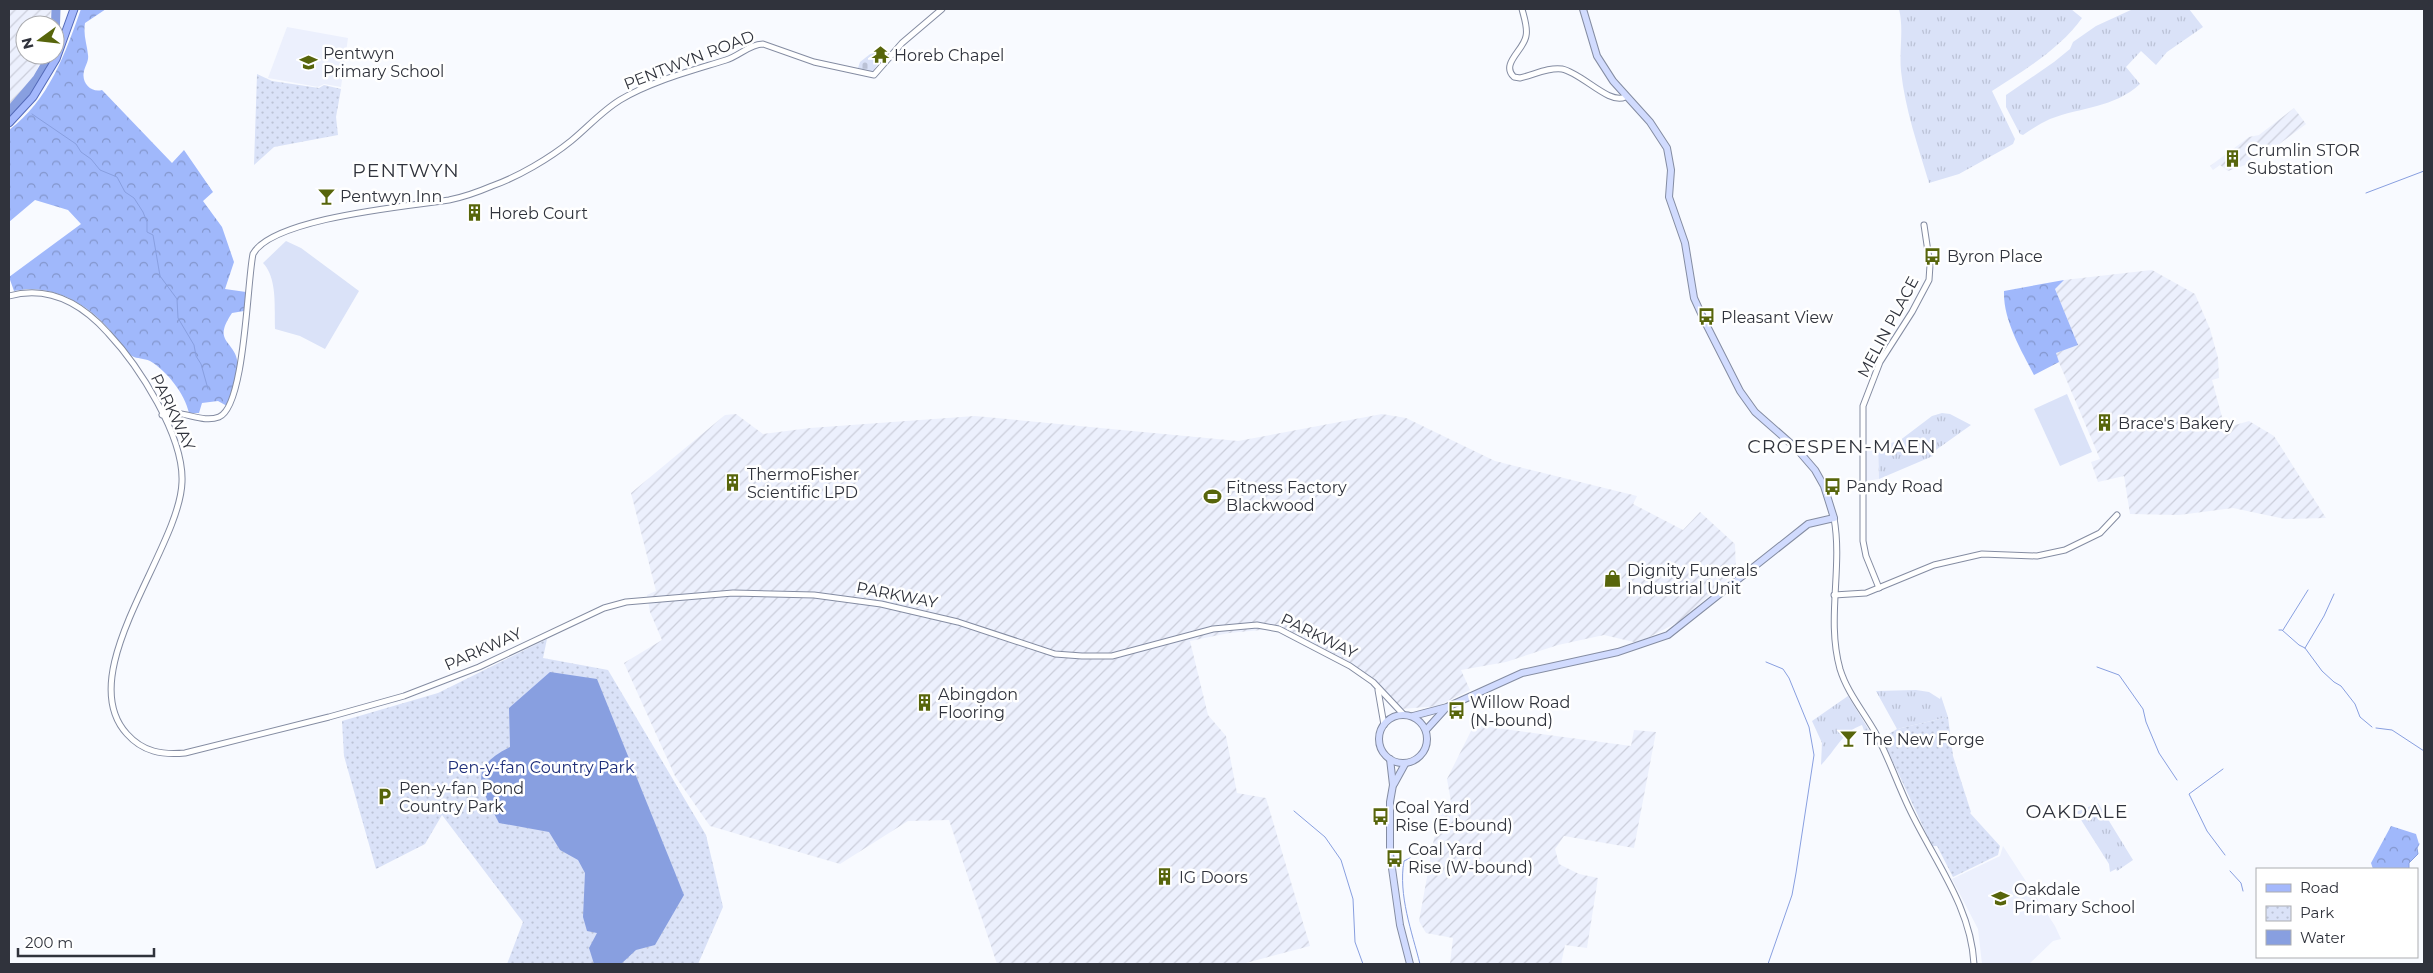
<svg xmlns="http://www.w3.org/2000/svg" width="2433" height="973" viewBox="0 0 2433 973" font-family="Montserrat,sans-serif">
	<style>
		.built { fill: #ecf0fd }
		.industrial { fill: url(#industrial-furrows) }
		.grass { fill: url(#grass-tufts) }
		.forest { fill: url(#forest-crowns) }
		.cemetery { fill: url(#cemetery-stones) }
		.park { fill: url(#park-dots) }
		.garden { fill: #dae2f8 }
		.water { fill: #889fe0 }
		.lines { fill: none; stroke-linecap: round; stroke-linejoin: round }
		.stream { stroke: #889fe0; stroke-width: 1 }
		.river { stroke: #889fe0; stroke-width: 9 }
		.tertiary-casing { stroke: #848ca2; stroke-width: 7 }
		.secondary-casing { stroke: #848ca2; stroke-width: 8 }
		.primary-casing { stroke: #546ab8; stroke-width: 9 }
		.tertiary { stroke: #fff; stroke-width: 5 }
		.secondary { stroke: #d1dbfe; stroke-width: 6 }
		.primary { stroke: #a4b8fc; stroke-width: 7 }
		.labels { text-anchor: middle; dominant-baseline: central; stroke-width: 5; stroke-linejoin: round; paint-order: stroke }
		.poi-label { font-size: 16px; fill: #30333c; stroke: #fff; text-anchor: start }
		.street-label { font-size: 16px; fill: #30333c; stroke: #fff }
		.park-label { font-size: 16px; fill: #1e2e79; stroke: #fff }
		.quarter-label { font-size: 19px; letter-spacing: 1px; fill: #30333c; stroke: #fff }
	</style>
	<defs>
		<pattern id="industrial-furrows" width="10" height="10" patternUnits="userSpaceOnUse" patternTransform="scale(1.25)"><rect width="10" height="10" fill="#ecf0fd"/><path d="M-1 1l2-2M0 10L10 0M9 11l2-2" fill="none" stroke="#cbceda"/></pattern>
		<pattern id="grass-tufts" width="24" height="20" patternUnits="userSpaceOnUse" patternTransform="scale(1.25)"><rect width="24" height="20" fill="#dae2f8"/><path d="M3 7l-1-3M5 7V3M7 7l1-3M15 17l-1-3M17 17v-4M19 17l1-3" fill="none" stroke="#bbc2d6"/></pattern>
		<pattern id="forest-crowns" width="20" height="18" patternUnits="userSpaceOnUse" patternTransform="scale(1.25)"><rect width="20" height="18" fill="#a0b8fb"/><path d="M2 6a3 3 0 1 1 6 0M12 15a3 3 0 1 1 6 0" fill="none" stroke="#8396cc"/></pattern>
		<pattern id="cemetery-stones" width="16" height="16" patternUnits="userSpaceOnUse" patternTransform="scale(1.25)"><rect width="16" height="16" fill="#dae2f8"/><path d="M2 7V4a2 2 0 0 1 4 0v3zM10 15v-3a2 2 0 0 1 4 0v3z" fill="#bbc2d6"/></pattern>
		<pattern id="park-dots" width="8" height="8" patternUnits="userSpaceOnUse" patternTransform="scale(1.25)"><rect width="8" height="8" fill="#dae2f8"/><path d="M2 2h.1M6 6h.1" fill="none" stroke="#bbc2d6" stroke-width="1.8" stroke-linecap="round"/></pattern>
	</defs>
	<rect width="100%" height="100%" fill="#f8faff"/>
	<!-- built -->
	<g class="built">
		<path d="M287,27L348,38L341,87L324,84L318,87L268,78Z"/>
		<path d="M1865,446H1878L1879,479L1866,481L1864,448Z"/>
		<path d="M2003,846L2055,926L2061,939L2053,941L2029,964H1982L1978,929L1952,879L2000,856Z"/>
	</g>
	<!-- industrial -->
	<g class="industrial">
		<path d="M9,9H51L49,25H25V55H42L36,73L9,106Z"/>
		<path d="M2294,108L2306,124L2270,151L2263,154L2257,143L2250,144L2251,163L2228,171L2220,165L2213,170L2210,166L2249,137L2259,135Z"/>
		<path d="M2152,270L2195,294L2210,329L2218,358L2219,378L2212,380L2225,428L2249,421L2274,436L2326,518L2285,519L2233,508L2179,515L2130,514L2124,476L2098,482L2091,462L2100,459L2055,353L2078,345L2055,289L2064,280Z"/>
		<path d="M736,414L763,434L810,428L975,416L1238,441L1382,414L1406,418L1495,461L1637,496L1633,504L1683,530L1700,512L1735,544L1736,572L1680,621L1638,643L1604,635L1558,645L1506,662L1461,670L1470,690L1438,706L1401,709L1359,674L1272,629L1229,633L1190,641L1208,715L1226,736L1237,793L1266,798L1310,946L1242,964H997L949,820L908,821L840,864L710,826L675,776L624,663L662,640L650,612L647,595L656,591L631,493L725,415Z"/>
		<path d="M1474,725L1631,746L1634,730L1656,732L1634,848L1564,836L1555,849L1559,864L1579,874L1598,878L1587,948L1565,945L1561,964H1450L1453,938L1426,933L1419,921L1439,811L1451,802L1447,779Z"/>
	</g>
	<!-- grass -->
	<g class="grass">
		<path d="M1899,9H2071L2082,18C2061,48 2022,72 1992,91L2015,139L2013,144L1959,174L1929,183C1918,146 1905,109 1901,71C1899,50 1904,29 1899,9Z"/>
		<path d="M2133,9H2189L2203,27L2167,52L2156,65L2141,51L2126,67L2140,84C2114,108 2081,107 2050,119C2041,123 2032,129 2023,135L2020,134L2006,107V95L2054,62L2070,49L2073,42L2096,26Z"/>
		<path d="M1942,413L1950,414L1971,425L1933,452V456L1879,479L1878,446L1899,441L1932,416Z"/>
		<path d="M1916,690L1929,692L1940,699L1941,696L1948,717L1897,729L1876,691Z"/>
		<path d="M1848,696L1872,735L1867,739L1862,725C1842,732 1836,750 1821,765L1822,743L1812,721Z"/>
		<path d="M2098,803L2133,860L2117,871L2116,869L2110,872L2109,864L2076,812Z"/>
	</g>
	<!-- forest -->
	<g class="forest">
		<path d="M81,9H106L85,23C83,35 87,44 88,55C89,61 85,66 84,71C81,83 91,93 102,90L172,163L184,150L213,192L203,201L222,227L234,262L225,289L246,292L244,311L232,313C211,344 236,339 238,365C239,379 231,394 227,406L218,401L202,403L199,413H189C185,394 167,371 150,361C144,358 137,359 132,356C123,352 115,337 109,329C86,302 50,283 14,291L9,277L81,224L68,210L35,200L9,222V130C49,100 65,54 81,9Z"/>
		<path d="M2064,280L2055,289L2078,345L2056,353L2059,362L2034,375C2021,350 2003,320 2004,291Z"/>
		<path d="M2391,826L2416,834L2419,844L2417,848L2418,854L2409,863V869H2373L2371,863Z"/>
	</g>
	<!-- cemetery -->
	<path class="cemetery" d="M874,51L877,53L875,57L880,60L872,73L858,68L860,62Z"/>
	<!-- park -->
	<g class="park">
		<path d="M257,74L272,81L319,88L324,85L341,89L336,117L338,135L274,147L254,165Z"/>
		<path d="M547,639L543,658L608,670L706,835L723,907L698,964H507L523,922L442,815L425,844L376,869L344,756L342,721L438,693Z"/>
		<path d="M1948,717L1953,756L1971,812L1970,813L2000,846L1998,855L1953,877L1937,846H1932L1882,738L1897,729Z"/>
	</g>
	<!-- garden -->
	<g class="garden">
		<path d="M286,241L301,248L359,291L325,349L300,336L275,329C274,309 278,279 263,263Z"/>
		<path d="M2067,394L2092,452L2060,466L2034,409Z"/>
	</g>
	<!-- water -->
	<path class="water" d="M550,672L597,679L684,895L655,945L636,950L621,964H594L589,948L597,933L587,931L583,917L585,873L578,860L560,850L549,832L499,823C481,787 466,769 510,747L509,708Z"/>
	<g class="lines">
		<!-- stream -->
		<g class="stream">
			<path d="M32,114L76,144L81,152L91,159L100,170L117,177L125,192L134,198L143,212L147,222V232L153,235L160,276L177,299L178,318L194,345L196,356L201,364L208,389"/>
			<path d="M2366,193L2424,171"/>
			<path d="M2279,630H2282L2299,645L2305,648L2322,671L2334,682L2341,686L2355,704L2360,717L2372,727"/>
			<path d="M2283,630L2308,590"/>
			<path d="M2305,648L2324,616L2334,594"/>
			<path d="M1766,662L1783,669L1789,678L1809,727L1814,755L1796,873L1792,895L1768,964"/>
			<path d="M2097,667L2119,675L2143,709L2146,722L2159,753L2177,780"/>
			<path d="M2376,728L2392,730L2424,751"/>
			<path d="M2223,769L2189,794L2207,831L2225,855"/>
			<path d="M1294,811L1325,837L1341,860L1353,899L1355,942L1363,964"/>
			<path d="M1410,858L1404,861C1398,895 1412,932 1420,964"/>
			<path d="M2409,869V863L2418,854L2417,848L2419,844"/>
			<path d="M2230,871L2241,883L2243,891"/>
		</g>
		<!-- river -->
		<g class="river">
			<path d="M55,39L56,9"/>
			<path d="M9,112L37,79L51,55"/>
		</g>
		<defs>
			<g id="tertiary">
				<path d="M1522,9C1524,17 1528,28 1526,36C1524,50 1500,64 1514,77L1520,78C1534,75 1548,67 1562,69C1582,73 1609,105 1625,97"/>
				<path d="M9,296C49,285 82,304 108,333C139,366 184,436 182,482C180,549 71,673 127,734C143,752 162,755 185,753L329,717L404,696L479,667L604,608L626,602L733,593L814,595L881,604L958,622L1055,654L1082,656H1112L1213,629L1257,625L1279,629L1350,666L1373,682L1404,715"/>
				<path d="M162,415C181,408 201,424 219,417C245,407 247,282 253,254C272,218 409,206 449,200C464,197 478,192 492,186C518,177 550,158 571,141C587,128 602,111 620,100C652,81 691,71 726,60C739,56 750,44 763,44L814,62L874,75L902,43L942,9"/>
				<path d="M1834,518C1843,568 1826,619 1840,669C1847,692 1863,711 1875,732C1888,756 1897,783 1909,808C1933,859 1971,906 1974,964"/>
				<path d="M1879,588L1866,556L1863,541V406L1880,362L1912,312L1929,280L1930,265L1924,225"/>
				<path d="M1834,595L1866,593L1934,565L1982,554L2037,556L2065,550L2100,533L2117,515"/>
				<path d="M1378,690L1384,725"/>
			</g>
			<g id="secondary">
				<circle cx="1403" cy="739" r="24"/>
				<path d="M1413,716L1447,707L1522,673L1618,652L1668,635L1808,524L1834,518L1824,486L1815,470L1796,448L1755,412L1740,391L1705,322L1694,298L1685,243L1669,197L1671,170L1667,148L1650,122L1613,81L1597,56L1583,9"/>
				<path d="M1426,730L1446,708"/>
				<path d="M1390,759L1393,785L1390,802V854L1400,925L1410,964"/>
				<path d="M1394,784L1405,764"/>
			</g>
			<path id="primary" d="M9,123L33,97L56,59L74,9"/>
		</defs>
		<!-- tertiary casing -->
		<use href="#tertiary" class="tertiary-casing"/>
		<!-- secondary casing -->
		<use href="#secondary" class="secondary-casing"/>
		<!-- primary casing -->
		<use href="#primary" class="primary-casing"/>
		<!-- tertiary -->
		<use href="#tertiary" class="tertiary"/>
		<!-- secondary -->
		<use href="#secondary" class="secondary"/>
		<!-- primary -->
		<use href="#primary" class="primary"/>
	</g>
	<!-- icons -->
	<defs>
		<symbol id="temple-bare" viewBox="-9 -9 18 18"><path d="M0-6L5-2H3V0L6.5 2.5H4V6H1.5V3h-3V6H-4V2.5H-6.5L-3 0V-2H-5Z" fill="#57650b" stroke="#fff" stroke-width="2.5" paint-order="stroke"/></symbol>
		<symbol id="school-bare" viewBox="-9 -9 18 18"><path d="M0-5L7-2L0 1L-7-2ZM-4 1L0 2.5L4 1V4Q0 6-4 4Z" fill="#57650b" stroke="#fff" stroke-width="2.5" paint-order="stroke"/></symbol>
		<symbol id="building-bare" viewBox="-9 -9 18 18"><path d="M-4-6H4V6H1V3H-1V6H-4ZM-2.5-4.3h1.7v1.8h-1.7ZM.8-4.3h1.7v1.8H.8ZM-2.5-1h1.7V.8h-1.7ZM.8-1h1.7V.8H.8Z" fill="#57650b" stroke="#fff" stroke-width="2.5" paint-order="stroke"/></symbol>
		<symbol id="bar-bare" viewBox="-9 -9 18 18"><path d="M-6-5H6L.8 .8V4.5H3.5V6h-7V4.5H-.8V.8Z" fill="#57650b" stroke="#fff" stroke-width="2.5" paint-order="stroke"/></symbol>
		<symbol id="bus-bare" viewBox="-9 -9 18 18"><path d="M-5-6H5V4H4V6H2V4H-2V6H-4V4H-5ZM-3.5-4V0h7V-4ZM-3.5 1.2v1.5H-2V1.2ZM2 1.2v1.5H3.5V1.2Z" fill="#57650b" stroke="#fff" stroke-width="2.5" paint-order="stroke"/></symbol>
		<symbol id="stadium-bare" viewBox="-9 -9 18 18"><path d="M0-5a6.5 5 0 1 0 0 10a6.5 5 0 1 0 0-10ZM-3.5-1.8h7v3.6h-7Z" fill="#57650b" stroke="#fff" stroke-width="2.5" paint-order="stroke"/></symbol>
		<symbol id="shop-bare" viewBox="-9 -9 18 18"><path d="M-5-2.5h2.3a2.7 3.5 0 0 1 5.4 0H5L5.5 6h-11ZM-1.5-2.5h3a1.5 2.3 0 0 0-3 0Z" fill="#57650b" stroke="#fff" stroke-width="2.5" paint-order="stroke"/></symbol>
		<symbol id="parking-bare" viewBox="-9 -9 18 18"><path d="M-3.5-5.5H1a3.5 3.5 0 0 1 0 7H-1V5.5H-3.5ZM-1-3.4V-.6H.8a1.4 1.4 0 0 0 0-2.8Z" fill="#57650b" stroke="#fff" stroke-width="2.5" paint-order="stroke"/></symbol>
	</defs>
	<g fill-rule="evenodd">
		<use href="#temple-bare" x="868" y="42" width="25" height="25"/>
		<use href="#school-bare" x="296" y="50" width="25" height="25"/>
		<use href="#building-bare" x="2220" y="146" width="25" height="25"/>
		<use href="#bar-bare" x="314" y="184" width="25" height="25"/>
		<use href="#building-bare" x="462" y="200" width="25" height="25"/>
		<use href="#bus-bare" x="1920" y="244" width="25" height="25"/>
		<use href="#bus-bare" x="1694" y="304" width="25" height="25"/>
		<use href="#building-bare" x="2092" y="410" width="25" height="25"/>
		<use href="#building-bare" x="720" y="470" width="25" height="25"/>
		<use href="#bus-bare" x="1820" y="474" width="25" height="25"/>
		<use href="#stadium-bare" x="1200" y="484" width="25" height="25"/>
		<use href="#shop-bare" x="1600" y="566" width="25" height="25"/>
		<use href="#building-bare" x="912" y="690" width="25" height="25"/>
		<use href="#bus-bare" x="1444" y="698" width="25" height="25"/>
		<use href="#bar-bare" x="1836" y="726" width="25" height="25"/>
		<use href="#parking-bare" x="372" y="784" width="25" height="25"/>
		<use href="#bus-bare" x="1368" y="804" width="25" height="25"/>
		<use href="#bus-bare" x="1382" y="846" width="25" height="25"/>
		<use href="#building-bare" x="1152" y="864" width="25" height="25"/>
		<use href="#school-bare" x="1988" y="886" width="25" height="25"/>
	</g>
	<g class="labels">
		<!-- poi labels -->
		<g class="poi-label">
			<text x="323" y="53">Pentwyn<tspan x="323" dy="18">Primary School</tspan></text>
			<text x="894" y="55">Horeb Chapel</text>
			<text x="2247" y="150">Crumlin STOR<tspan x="2247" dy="18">Substation</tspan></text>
			<text x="340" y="196">Pentwyn Inn</text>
			<text x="489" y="213">Horeb Court</text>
			<text x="1947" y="256">Byron Place</text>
			<text x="1721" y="317">Pleasant View</text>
			<text x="2118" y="423">Brace's Bakery</text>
			<text x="747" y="474">ThermoFisher<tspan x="747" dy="18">Scientific LPD</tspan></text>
			<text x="1846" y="486">Pandy Road</text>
			<text x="1226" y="487">Fitness Factory<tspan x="1226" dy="18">Blackwood</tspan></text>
			<text x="1627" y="570">Dignity Funerals<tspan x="1627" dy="18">Industrial Unit</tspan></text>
			<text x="938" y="694">Abingdon<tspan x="938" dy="18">Flooring</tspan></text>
			<text x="1470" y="702">Willow Road<tspan x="1470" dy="18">(N-bound)</tspan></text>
			<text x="1863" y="739">The New Forge</text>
			<text x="399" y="788">Pen-y-fan Pond<tspan x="399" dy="18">Country Park</tspan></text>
			<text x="1395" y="807">Coal Yard<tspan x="1395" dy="18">Rise (E-bound)</tspan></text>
			<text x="1408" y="849">Coal Yard<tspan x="1408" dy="18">Rise (W-bound)</tspan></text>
			<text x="1179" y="877">IG Doors</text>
			<text x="2014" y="889">Oakdale<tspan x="2014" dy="18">Primary School</tspan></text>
		</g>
		<!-- street labels -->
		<g class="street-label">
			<text transform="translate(689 60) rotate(-21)">PENTWYN ROAD</text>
			<text transform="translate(1888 327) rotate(-62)">MELIN PLACE</text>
			<text transform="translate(173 412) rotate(65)">PARKWAY</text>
			<text transform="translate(897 595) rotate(11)">PARKWAY</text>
			<text transform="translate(1319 636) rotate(26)">PARKWAY</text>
			<text transform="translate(483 649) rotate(-24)">PARKWAY</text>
		</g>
		<!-- park labels -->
		<g class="park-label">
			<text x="541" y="767">Pen-y-fan Country Park</text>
		</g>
		<!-- quarter labels -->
		<g class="quarter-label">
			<text x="406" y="170">PENTWYN</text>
			<text x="1842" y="446">CROESPEN-MAEN</text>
			<text x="2077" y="811">OAKDALE</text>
		</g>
	</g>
	<!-- border -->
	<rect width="2433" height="973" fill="none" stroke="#30333c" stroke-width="20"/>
	<!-- legend -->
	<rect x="2256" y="868" width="162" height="90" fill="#ffffff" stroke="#acadb1"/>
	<rect x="2266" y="884" width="25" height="8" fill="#a4b8fc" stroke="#acadb1"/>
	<text x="2300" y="893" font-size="15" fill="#30333c">Road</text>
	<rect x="2266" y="906" width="25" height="15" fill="url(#park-dots)" stroke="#acadb1"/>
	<text x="2300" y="918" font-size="15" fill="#30333c">Park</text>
	<rect x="2266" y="930" width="25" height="15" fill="#889fe0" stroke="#acadb1"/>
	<text x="2300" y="943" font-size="15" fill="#30333c">Water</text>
	<!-- north arrow -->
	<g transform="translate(40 40) rotate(255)"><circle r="24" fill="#ffffff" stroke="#acadb1"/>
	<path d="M0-4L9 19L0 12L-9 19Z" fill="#57650b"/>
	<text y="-8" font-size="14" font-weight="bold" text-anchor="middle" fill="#30333c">N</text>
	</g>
	<!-- scale -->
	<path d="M18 948v8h136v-8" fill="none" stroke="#30333c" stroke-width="2.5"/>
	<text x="25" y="948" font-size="15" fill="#30333c" stroke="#ffffff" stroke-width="4" paint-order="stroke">200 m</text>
</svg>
